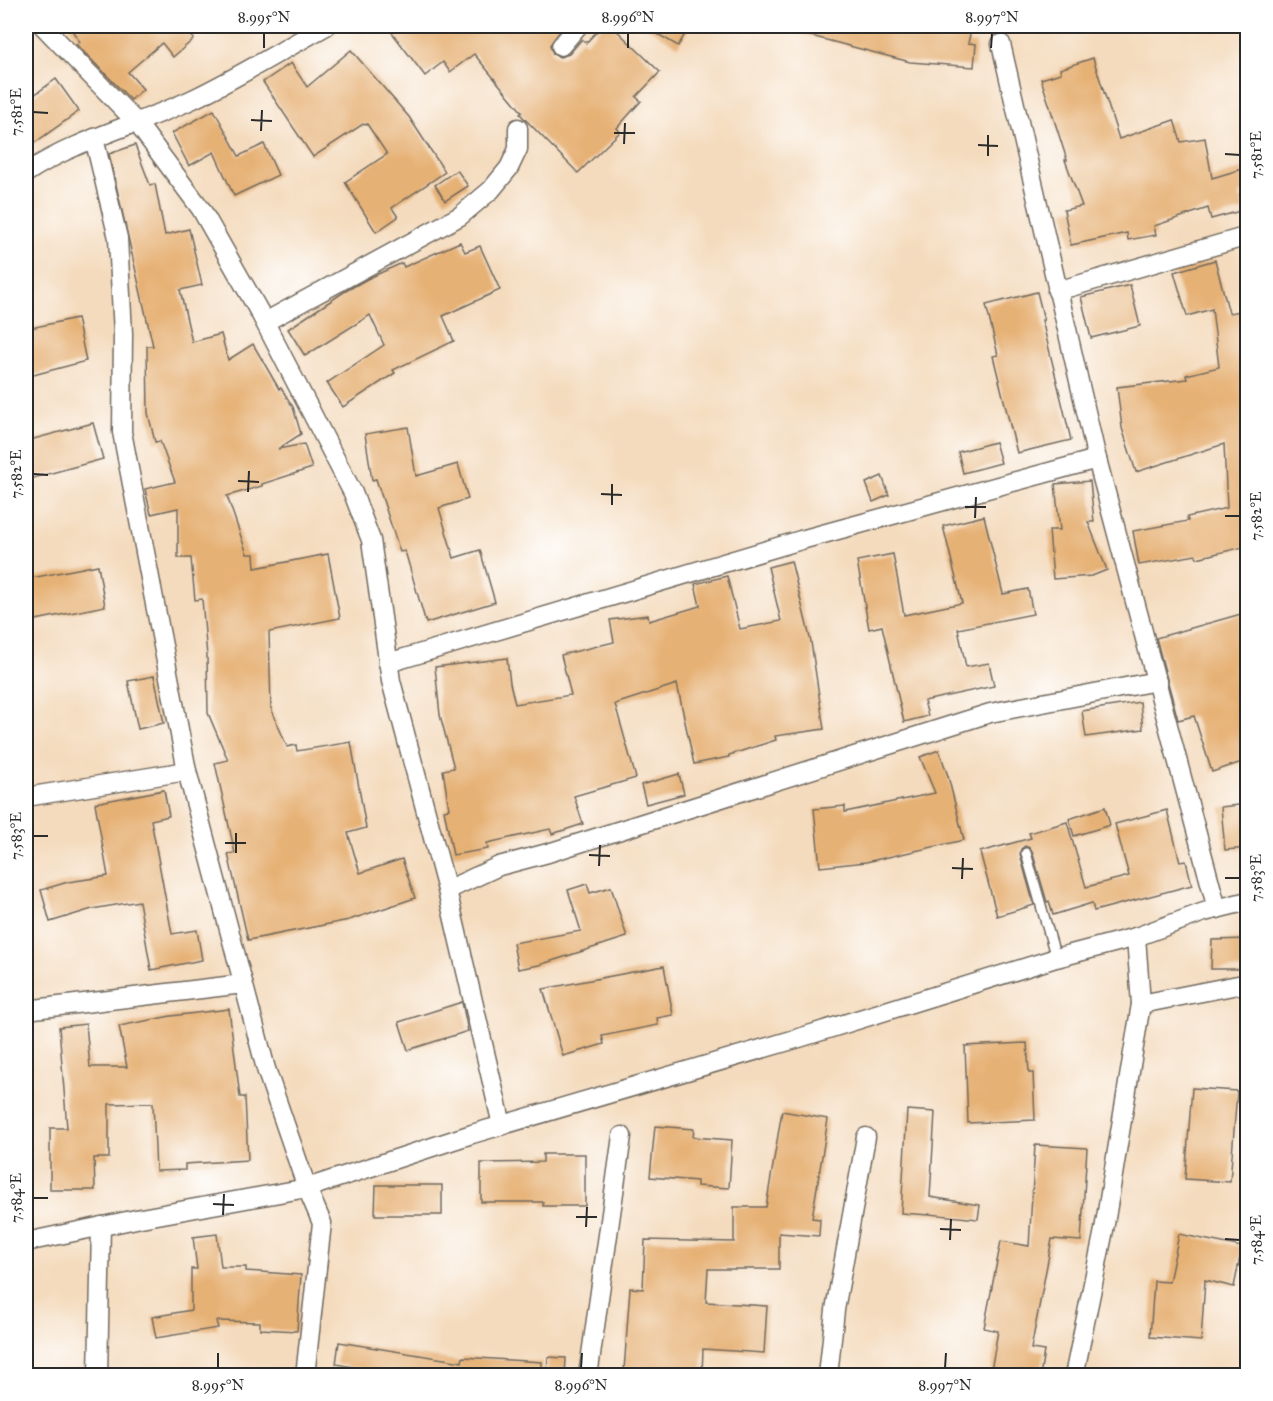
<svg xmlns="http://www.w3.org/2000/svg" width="1273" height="1401" viewBox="0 0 1273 1401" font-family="'IM FELL Great Primer',serif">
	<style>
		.building { fill: #e6b174 }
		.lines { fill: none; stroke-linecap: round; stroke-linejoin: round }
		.lane-casing { stroke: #71695e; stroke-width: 12 }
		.street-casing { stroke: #71695e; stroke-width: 21 }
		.lane { stroke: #fff; stroke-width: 9 }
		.street { stroke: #fff; stroke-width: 18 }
		.ticks { fill: none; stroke: #2b2b2b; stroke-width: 2 }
		.neatline { fill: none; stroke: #2b2b2b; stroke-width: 2 }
		.ticks-label { font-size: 15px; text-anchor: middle; fill: #2b2b2b }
	</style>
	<rect width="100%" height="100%" fill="#fff"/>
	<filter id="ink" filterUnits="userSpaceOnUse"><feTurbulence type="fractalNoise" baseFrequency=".0167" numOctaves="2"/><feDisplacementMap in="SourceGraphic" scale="12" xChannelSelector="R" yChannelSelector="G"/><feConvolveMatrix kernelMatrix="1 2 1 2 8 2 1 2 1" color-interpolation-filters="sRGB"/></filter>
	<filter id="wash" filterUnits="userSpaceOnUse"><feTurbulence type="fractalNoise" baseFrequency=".008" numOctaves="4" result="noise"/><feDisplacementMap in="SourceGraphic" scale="24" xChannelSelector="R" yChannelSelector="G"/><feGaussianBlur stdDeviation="1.35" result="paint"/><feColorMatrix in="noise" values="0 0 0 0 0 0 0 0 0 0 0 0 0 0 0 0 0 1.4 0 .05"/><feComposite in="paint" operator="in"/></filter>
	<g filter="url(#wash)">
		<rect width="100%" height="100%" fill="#f4dbbe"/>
		<g id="blocks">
			<!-- building -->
			<g class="building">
				<path d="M69,26H183L194,39L173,57L162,43L128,72L143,89L131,100L76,44L80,42Z"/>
				<path d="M387,26H564L550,45L553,54L560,57L569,54L582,39L586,43L602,26H612L660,72L636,97L641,101L617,128L620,132L578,173L520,114L522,112L474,54L450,72L443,62L425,76Z"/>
				<path d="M644,26H690L678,46Z"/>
				<path d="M793,26H895L916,31L917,26L954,29L955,26H972L968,43L976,44L974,67L910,62L792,31Z"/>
				<path d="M351,50L409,117L445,172L392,208L398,217L376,232L345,182L387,154L367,124L365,125L363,124L313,157L263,82L291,63L307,87Z"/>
				<path d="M1093,58L1119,139L1174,120L1181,142L1205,138L1212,178L1242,169L1248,189V192L1240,194L1244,210L1211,219L1208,208L1154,226L1156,235L1128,240L1127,233L1071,245L1064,210L1082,206L1065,160H1067L1041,79L1061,73L1060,69Z"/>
				<path d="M56,79L79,111L26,149V101Z"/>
				<path d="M214,110L239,156L264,144L278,175L234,196L214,152L189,166L172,133Z"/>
				<path d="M135,145L150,185L155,184L165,235L189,229L202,285L180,290L192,342L221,334L228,360L253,344L279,389L281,388L293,407L301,434L278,449L304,444L312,468L262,484V486L227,496L247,554H254L255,568L328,554L340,618L269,632L271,708L287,747L296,745L297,751L351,742L366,828L348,833L360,873L402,859L415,898L349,920L248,940L228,854L235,853L215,763L228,760L208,713L207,656L202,599L195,600L191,558H178V508L151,514L145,489L175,482L160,441L155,442L148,413L147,346H153L109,154Z"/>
				<path d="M457,170L468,186L445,201L435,185Z"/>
				<path d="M460,242L465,252L480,246L500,290L443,316L454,341L393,370L395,373L343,407L327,383L384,345L370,315L305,356L288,329L344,292L367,279L402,263L404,267Z"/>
				<path d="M1215,260L1229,313L1248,310V546L1197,558L1196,555L1139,565L1133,531L1188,521L1187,517L1227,508L1224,444L1136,472L1122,428L1117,387L1187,379L1186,375L1219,367L1212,309L1187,316L1174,272Z"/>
				<path d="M1130,285L1140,326L1091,338L1081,297Z"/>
				<path d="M1037,292L1044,320H1042L1071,440L1017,453L993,356L998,355L986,305Z"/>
				<path d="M77,318L86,361L26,377V329Z"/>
				<path d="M93,423L103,459L26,480V441Z"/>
				<path d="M408,427L416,476L458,464L468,499L439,508L454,558L480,550L495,602L426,623L405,551L400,552L376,479L372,480L365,434Z"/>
				<path d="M995,442L1001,463L963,473L958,452Z"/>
				<path d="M882,476L889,495L873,502L866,483Z"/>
				<path d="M1090,481L1094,522H1088L1107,570L1092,576L1053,579L1049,530H1060L1055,484Z"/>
				<path d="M984,516L1003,594L1028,589L1033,614L958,629L966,667L989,663L994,686L924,701L928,716L904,722L882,626L869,629L857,561L893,554L904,615L962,603L943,526Z"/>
				<path d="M791,561L811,642L824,729L775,736L776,740L729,755V757L694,764L677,684L615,704L636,778L574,796L583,824L552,834L550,829L487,843L488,849L453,855L444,810L449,809L443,770L454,768L440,715L435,667L507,658L510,683L515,704L571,695L561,655L614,642L610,620L648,615L649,621L700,606L695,584L727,576L740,629L781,621L768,567Z"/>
				<path d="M98,565L105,606L26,622V579Z"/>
				<path d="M1248,612V760L1212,772L1194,716L1178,720L1156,638Z"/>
				<path d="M154,676L164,723L138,729L128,681Z"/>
				<path d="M1140,702L1143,729L1086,737L1082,711Z"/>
				<path d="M939,750L948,776L964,840L866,862L820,867L814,809L845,806V812L935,793L920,757Z"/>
				<path d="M679,774L684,794L646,804L641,785Z"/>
				<path d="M164,790L169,816L151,820L172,934L197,930L202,960L151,970L139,901L92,909L50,922L41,890L68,882L108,876L95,803Z"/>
				<path d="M1248,804V848L1225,850L1221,807Z"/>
				<path d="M1105,807L1110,825L1074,836L1069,819Z"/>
				<path d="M1167,810L1180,862L1186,861L1192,885L1094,911L1092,903L1053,915L1049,901L1047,902L1032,851L1030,848L1025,846L1021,849L1020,855L1034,905L997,916L980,852L1031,838L1029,833L1067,822L1086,887L1129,876L1115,824Z"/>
				<path d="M587,884L590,893L611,887L627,937L539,965L518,969L513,943L581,931L568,890Z"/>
				<path d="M1248,939V969H1211L1212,940Z"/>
				<path d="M664,966L673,1015L657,1018L658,1025L602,1036L604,1044L563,1056L543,989Z"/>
				<path d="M462,1002L468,1031L408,1050L399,1022Z"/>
				<path d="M229,1009L240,1097H245L248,1160L185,1164V1170L156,1171L153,1103L109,1104V1158H94L95,1190H50V1128H67L59,1027L86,1024L90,1067H127L119,1026L171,1016Z"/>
				<path d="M1027,1043L1029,1073H1033L1035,1120L968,1123L965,1046Z"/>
				<path d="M1192,1088L1237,1091L1230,1182L1185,1179Z"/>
				<path d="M907,1110L935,1112L930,1197L980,1205L978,1219L929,1214V1215L901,1213Z"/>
				<path d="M782,1111L828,1119L812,1218L820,1219L819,1236L779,1233V1269H708L706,1302L767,1306L764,1353L703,1349L702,1376H677L624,1371L630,1288L643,1289L645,1240L734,1242V1207H766Z"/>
				<path d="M655,1126L694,1129L693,1137L732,1140L729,1188L697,1186V1181L650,1177Z"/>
				<path d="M1035,1145L1087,1148L1081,1241L1052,1239L1031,1349L1044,1351L1040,1376H990L998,1331L984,1328L1001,1241L1029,1246Z"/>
				<path d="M543,1154H585V1206H543V1202H481V1163L543,1162Z"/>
				<path d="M376,1185H442V1215H375Z"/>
				<path d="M217,1234L221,1267H246V1271L301,1275L297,1331L260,1329V1322L216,1321L218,1328L156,1338L152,1317L191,1310V1269H197L193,1237Z"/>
				<path d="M1179,1234L1242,1247L1234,1287L1205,1280L1201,1341L1150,1337L1154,1281L1169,1282Z"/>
				<path d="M339,1342L462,1362L463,1357L542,1362V1376H401L336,1364Z"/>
				<path d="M548,1357L566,1358L565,1376H547Z"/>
			</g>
		</g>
	</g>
	<g filter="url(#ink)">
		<use href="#blocks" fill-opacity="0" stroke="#71695e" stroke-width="1.5"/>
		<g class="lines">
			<defs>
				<path id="lane" d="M1026,853L1056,958"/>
				<g id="street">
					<path d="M43,26L137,123L201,209L260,313L353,493L371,540L391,681L447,890L502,1125"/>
					<path d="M1001,44L1097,459L1217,909"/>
					<path d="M561,46L578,26"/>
					<path d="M94,138L118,238L123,334L122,432L187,771L266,1069L307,1188L322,1223L305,1376"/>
					<path d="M26,173C77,139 138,125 193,99C239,77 282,50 326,26"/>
					<path d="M1057,291L1248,236"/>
					<path d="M265,322L460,216L491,190L509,168L518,149V128"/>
					<path d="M388,663L801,540L1097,459"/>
					<path d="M26,797L187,771"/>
					<path d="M447,890L499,866L548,853L990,713L1157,681"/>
					<path d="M1141,1004L1248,983"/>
					<path d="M26,1010L243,984"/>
					<path d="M26,1242L141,1218L307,1188L472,1134L799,1038L1056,958L1136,937L1204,912L1248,901"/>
					<path d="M98,1376L101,1226"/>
					<path d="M588,1376L622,1136"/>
					<path d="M828,1376L835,1310L866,1137"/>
					<path d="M1074,1376L1104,1230L1141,1004L1136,937"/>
				</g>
			</defs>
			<!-- lane casing -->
			<use href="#lane" class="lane-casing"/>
			<!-- street casing -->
			<use href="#street" class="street-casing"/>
			<!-- lane -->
			<use href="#lane" class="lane"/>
			<!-- street -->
			<use href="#street" class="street"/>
		</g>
	</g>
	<!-- ticks -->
	<path class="ticks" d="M264,48V33M628,48V33M991,48L992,33M33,112L48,113M251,120L272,121M261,131L262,110M614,133H635M624,144L625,123M978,145L998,146M1225,154L1240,155M988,156V135M33,474L48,475M238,481L259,482M248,492L249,471M601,494L622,495M612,505V484M965,507H986M1225,516H1240M975,518L976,497M33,836H48M225,843H246M236,853V833M589,855L610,856M599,866L600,845M952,868L973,869M1225,878H1240M962,879L963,858M33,1198H48M213,1204L234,1205M223,1215L224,1194M576,1217H597M586,1227L587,1207M940,1229L961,1230M1225,1239L1240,1240M950,1240L951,1219M218,1368V1353M581,1368L582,1353M945,1368L946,1353"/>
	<!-- margin -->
	<rect width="1273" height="1401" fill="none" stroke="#fff" stroke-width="66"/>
	<rect x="33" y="33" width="1207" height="1335" class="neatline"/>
	<g class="ticks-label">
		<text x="264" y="22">8.995°N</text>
		<text x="628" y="22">8.996°N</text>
		<text x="992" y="22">8.997°N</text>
		<text transform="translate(16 112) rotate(-90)" y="5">7.581°E</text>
		<text transform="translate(1256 155) rotate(-90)" y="5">7.581°E</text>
		<text transform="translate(16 474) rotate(-90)" y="5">7.582°E</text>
		<text transform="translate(1256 516) rotate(-90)" y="5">7.582°E</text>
		<text transform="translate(16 836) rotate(-90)" y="5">7.583°E</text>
		<text transform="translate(1256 878) rotate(-90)" y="5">7.583°E</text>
		<text transform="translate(16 1198) rotate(-90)" y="5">7.584°E</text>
		<text transform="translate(1256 1240) rotate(-90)" y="5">7.584°E</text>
		<text x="218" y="1390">8.995°N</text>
		<text x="581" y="1390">8.996°N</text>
		<text x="945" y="1390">8.997°N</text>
	</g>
</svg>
